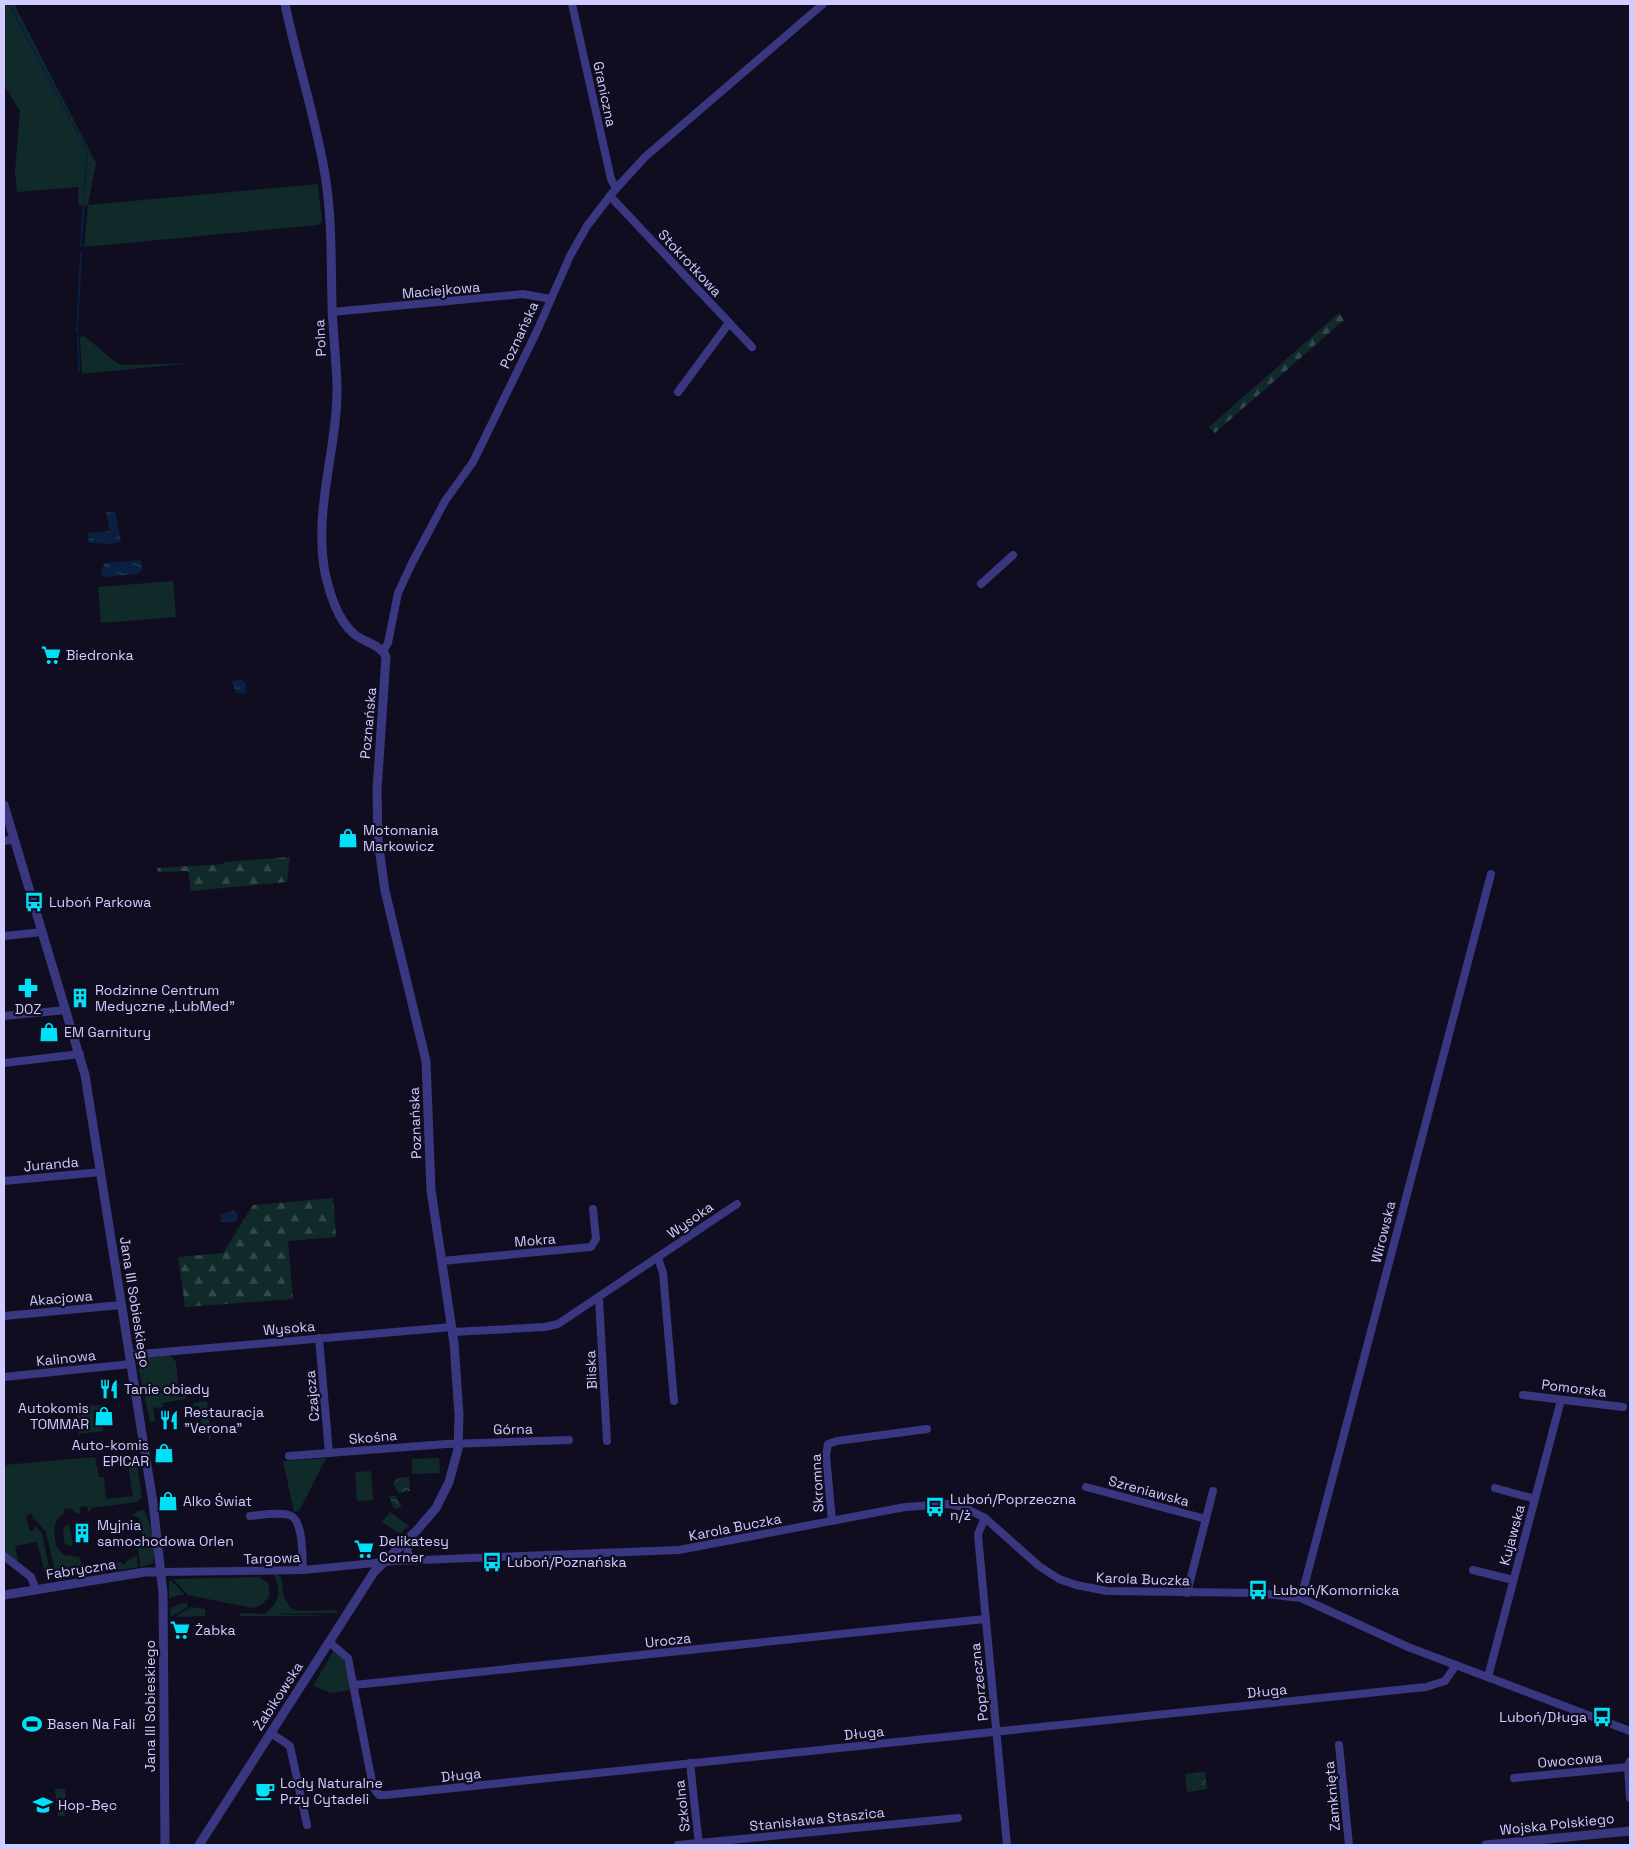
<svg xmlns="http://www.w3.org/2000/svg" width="1634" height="1849" viewBox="0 0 1634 1849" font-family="'Space Grotesk',sans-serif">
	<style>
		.grass { fill: #102a29 }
		.forest { fill: url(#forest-firs) }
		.park { fill: url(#park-crowns) }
		.water { fill: url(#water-ripples) }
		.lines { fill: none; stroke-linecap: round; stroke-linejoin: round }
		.stream { stroke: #0b1f41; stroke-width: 2 }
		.minor { stroke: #393780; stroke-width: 8 }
		.tertiary { stroke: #393780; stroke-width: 9 }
		.labels { text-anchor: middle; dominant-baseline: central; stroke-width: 4.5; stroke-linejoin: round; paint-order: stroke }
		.street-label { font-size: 14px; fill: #d1ccff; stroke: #100d20 }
		.poi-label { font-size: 14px; fill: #d1ccff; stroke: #100d20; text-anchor: start }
	</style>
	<defs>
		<pattern id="forest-firs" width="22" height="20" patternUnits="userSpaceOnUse" patternTransform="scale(1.25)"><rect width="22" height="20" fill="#102a29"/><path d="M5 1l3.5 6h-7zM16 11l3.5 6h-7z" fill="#324849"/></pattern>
		<pattern id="park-crowns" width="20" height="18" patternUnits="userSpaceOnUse" patternTransform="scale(1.25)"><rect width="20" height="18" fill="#102a29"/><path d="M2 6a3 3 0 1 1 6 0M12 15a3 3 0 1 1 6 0" fill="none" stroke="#324849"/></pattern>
		<pattern id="water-ripples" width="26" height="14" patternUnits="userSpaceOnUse" patternTransform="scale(1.25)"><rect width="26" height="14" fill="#0b1f41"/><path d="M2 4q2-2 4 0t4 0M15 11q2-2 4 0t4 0" fill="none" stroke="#2e3e5e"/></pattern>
	</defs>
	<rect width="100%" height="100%" fill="#100d20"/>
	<!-- grass -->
	<g class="grass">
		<path d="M4,4H14L96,163L88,205L318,184L322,221L318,225L84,247L88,205L79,206L78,187L17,192L15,172L20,111L4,85Z"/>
		<path d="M84,336L117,363L123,365L192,363L82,374L80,337Z"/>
		<path d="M173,581L176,617L101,623L98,587Z"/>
		<path d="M170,1355L176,1362L179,1397L186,1396V1399L163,1403V1407L153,1408L155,1421H150L137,1362L142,1358Z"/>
		<path d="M207,1401L211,1441H209L208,1429L198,1431L197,1428L202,1427L199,1406H193V1403Z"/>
		<path d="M100,1405L103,1431L79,1434L76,1407Z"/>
		<path d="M95,1457L99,1477H104L106,1499L133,1496L128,1466L137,1465L142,1498L136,1502L92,1508L88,1513L87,1506L80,1507V1514L73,1511L72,1508L64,1509V1513C51,1521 54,1535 57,1548L64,1555L79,1557L83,1569L76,1577L57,1580L46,1532L35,1519H33L32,1514L26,1515L30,1531L35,1530V1525L42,1534L52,1581H47L37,1542L15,1546L18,1562L4,1552V1465Z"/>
		<path d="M326,1458L299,1511L294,1512L283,1461Z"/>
		<path d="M439,1458L440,1473L412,1474V1459Z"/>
		<path d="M371,1471L373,1500L357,1501L355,1472Z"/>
		<path d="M144,1510C150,1521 159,1554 152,1564L140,1567L138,1548L144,1546L139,1517L133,1516L137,1511Z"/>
		<path d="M390,1512L409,1526L400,1534L382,1522Z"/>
		<path d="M69,1524L73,1546L66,1545L64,1542L63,1528Z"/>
		<path d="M137,1556L138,1567L101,1573L96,1570L99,1565L121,1562L122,1564H126V1561Z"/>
		<path d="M275,1574L281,1577L284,1598L291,1608L299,1611L336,1610L338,1613L265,1614C279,1604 282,1590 274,1576Z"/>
		<path d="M259,1577L268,1583L270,1595L262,1605L252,1608L188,1595L173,1579Z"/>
		<path d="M171,1580L184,1594L169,1598V1581Z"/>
		<path d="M182,1603H187L188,1607L170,1617L171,1608Z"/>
		<path d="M191,1607L205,1609V1616L175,1617Z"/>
		<path d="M241,1613L339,1616H240Z"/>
		<path d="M334,1650L343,1657L351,1690L331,1693L313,1686Z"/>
	</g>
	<!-- forest -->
	<g class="forest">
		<path d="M1339,313L1344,320L1215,433L1209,427Z"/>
		<path d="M290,857L287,882L191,891L188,871L158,872L157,868L224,864V862Z"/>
		<path d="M333,1198L336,1237L288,1241L293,1299L185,1307L178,1257L223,1253L253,1205Z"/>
	</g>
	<!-- park -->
	<g class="park">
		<path d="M409,1477L410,1491L398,1493L393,1482L398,1478Z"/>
		<path d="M389,1496H396L402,1508L394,1509Z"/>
		<path d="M1205,1772L1207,1789L1187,1792L1185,1774Z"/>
		<path d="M55,1789H65V1816H58Z"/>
	</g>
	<!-- water -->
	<g class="water">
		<path d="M106,512H115L121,541L112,544L89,543L88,533L110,531Z"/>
		<path d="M141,560L142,570L138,574L104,577L101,575L104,563Z"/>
		<path d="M242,680L246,684L245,693H236L232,681Z"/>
		<path d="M234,1211L238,1216L236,1222H221L220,1214Z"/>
	</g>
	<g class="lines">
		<!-- stream -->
		<g class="stream">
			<path d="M9,4L87,151L81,246"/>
			<path d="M77,332L81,254"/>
			<path d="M78,336L79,371"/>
		</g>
		<!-- minor -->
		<g class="minor">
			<path d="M572,4L611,179L616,188"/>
			<path d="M610,196L752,347"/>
			<path d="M332,312L523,294L551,299"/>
			<path d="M678,392L729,323"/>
			<path d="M981,584L1013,555"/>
			<path d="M383,651L388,643L398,593L412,563L445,501L473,462L537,331L570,256L587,226L613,192L645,157L823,4"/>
			<path d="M4,841L14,839"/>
			<path d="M4,936L42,932"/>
			<path d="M4,1016L66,1010"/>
			<path d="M4,1063L80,1054"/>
			<path d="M4,1181L101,1172"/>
			<path d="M658,1258L663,1273L674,1401"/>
			<path d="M442,1261L591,1247L596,1239L593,1209"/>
			<path d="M599,1299L607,1441"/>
			<path d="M4,1316L121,1305"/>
			<path d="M453,1332L545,1327L558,1324L737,1204"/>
			<path d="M319,1338L329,1453"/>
			<path d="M129,1355L452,1327"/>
			<path d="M4,1377L131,1364"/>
			<path d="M1523,1395L1623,1407"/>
			<path d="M289,1456L446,1444L569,1440"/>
			<path d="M1086,1487L1206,1519"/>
			<path d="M1495,1488L1535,1499"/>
			<path d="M250,1516C261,1515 278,1512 289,1515C304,1519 302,1557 303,1570"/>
			<path d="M985,1518L978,1534L979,1546L1007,1845"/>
			<path d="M832,1521L826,1455L828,1444L837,1441L927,1429"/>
			<path d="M407,1540L408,1554L417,1560"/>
			<path d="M4,1556L31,1577L36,1590"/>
			<path d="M1473,1570L1513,1580"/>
			<path d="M162,1572L303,1570L395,1561L679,1550L905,1507L949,1504L963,1507L985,1518L1039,1566L1059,1579L1076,1585L1107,1591L1258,1593L1301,1598L1408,1647L1630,1731"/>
			<path d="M1187,1593L1213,1491"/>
			<path d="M1301,1598L1491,874"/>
			<path d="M329,1642L348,1658L373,1787L379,1795H386L1426,1687L1445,1681L1456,1665"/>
			<path d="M1488,1677L1561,1400"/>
			<path d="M354,1685L985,1619"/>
			<path d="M271,1733L290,1746L307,1825"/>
			<path d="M1339,1745L1349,1845"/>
			<path d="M1630,1761L1628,1767L1630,1798"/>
			<path d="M690,1763L699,1845"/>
			<path d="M1514,1778L1628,1767"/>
			<path d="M678,1845L958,1818"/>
		</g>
		<!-- tertiary -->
		<g class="tertiary">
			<path d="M4,805L85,1075L153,1503L163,1593L165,1845"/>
			<path d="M4,1595L145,1572H162"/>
			<path d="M199,1845L374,1572L418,1529L436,1508L449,1482L458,1449L459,1415L454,1343L431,1190L426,1061L385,891L378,840L377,790L386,657C382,645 363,642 354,634C337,619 330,594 325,573C313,509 338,448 337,385C336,358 333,332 332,305C331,263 332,222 326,181C317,121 297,63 285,4"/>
			<path d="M1486,1845L1630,1831"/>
		</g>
	</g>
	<!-- icons -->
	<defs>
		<symbol id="supermarket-bare" viewBox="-9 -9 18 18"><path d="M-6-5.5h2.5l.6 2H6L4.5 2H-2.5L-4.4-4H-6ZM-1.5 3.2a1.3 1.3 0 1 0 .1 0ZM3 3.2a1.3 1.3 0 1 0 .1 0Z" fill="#00e0f7" stroke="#100d20" stroke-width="2.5" paint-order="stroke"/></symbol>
		<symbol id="shop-bare" viewBox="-9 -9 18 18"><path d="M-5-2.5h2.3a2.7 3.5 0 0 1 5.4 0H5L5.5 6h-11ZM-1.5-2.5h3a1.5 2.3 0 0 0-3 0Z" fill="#00e0f7" stroke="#100d20" stroke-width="2.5" paint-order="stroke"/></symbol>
		<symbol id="bus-bare" viewBox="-9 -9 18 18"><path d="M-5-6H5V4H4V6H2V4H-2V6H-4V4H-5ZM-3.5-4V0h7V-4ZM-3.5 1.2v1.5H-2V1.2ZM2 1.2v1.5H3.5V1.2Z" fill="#00e0f7" stroke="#100d20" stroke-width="2.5" paint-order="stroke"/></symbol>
		<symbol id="pharmacy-bare" viewBox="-9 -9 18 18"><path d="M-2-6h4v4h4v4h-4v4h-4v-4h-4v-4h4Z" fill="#00e0f7" stroke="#100d20" stroke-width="2.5" paint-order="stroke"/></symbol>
		<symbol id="building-bare" viewBox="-9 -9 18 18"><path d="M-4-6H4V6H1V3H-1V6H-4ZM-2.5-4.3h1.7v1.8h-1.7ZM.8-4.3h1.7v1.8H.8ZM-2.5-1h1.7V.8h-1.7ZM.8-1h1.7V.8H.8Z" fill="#00e0f7" stroke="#100d20" stroke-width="2.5" paint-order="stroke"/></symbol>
		<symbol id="restaurant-bare" viewBox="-9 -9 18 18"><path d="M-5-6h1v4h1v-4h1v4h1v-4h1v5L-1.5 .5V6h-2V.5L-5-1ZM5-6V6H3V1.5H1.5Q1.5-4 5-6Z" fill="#00e0f7" stroke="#100d20" stroke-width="2.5" paint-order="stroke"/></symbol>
		<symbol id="stadium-bare" viewBox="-9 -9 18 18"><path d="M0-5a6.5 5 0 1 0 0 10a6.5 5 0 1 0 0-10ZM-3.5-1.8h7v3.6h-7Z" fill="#00e0f7" stroke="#100d20" stroke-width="2.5" paint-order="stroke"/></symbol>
		<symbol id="cafe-bare" viewBox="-9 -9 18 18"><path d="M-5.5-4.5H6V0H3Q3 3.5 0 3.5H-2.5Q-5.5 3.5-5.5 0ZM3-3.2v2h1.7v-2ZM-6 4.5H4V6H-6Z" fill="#00e0f7" stroke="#100d20" stroke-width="2.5" paint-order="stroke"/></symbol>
		<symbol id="school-bare" viewBox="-9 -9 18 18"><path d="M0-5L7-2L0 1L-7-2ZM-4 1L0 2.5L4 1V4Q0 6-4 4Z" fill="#00e0f7" stroke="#100d20" stroke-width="2.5" paint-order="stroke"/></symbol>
	</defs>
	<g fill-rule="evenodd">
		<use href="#supermarket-bare" x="37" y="641" width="28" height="28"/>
		<use href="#shop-bare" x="334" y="824" width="28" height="28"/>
		<use href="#bus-bare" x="20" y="888" width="28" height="28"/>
		<use href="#pharmacy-bare" x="14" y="974" width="28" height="28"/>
		<use href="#building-bare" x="66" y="984" width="28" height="28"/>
		<use href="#shop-bare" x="35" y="1018" width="28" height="28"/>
		<use href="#restaurant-bare" x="95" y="1375" width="28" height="28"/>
		<use href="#shop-bare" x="90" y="1402" width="28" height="28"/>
		<use href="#restaurant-bare" x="155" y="1406" width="28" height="28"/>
		<use href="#shop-bare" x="150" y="1439" width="28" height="28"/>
		<use href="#shop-bare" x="154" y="1487" width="28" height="28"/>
		<use href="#bus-bare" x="921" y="1493" width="28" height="28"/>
		<use href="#building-bare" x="68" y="1519" width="28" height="28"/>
		<use href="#supermarket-bare" x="350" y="1535" width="28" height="28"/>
		<use href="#bus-bare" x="478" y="1548" width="28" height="28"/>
		<use href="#bus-bare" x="1244" y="1576" width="28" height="28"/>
		<use href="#supermarket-bare" x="166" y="1616" width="28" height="28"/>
		<use href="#bus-bare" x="1588" y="1703" width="28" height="28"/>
		<use href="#stadium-bare" x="18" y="1710" width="28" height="28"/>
		<use href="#cafe-bare" x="251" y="1777" width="28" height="28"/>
		<use href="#school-bare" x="29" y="1791" width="28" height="28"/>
	</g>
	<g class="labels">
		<!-- street labels -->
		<g class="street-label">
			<text transform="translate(605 94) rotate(78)">Graniczna</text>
			<text transform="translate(690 263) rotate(47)">Stokrotkowa</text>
			<text transform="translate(441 290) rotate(-5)">Maciejkowa</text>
			<text transform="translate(519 335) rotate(-65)">Poznańska</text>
			<text transform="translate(320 338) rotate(-93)">Polna</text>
			<text transform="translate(368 723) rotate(-85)">Poznańska</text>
			<text transform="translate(415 1123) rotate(-92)">Poznańska</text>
			<text transform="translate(51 1164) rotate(-5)">Juranda</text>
			<text transform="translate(690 1220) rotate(-35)">Wysoka</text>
			<text transform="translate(1383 1232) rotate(-76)">Wirowska</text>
			<text transform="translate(535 1240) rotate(-5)">Mokra</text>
			<text transform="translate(61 1298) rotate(-5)">Akacjowa</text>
			<text transform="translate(135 1302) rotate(81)">Jana III Sobieskiego</text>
			<text transform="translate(289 1328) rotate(-5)">Wysoka</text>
			<text transform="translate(66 1358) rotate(-6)">Kalinowa</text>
			<text transform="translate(591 1370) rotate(-93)">Bliska</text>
			<text transform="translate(1574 1388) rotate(7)">Pomorska</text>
			<text transform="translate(312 1396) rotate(-95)">Czajcza</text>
			<text transform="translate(513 1429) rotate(-1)">Górna</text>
			<text transform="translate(373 1437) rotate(-5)">Skośna</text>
			<text transform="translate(817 1483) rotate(-93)">Skromna</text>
			<text transform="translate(1149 1491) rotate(15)">Szreniawska</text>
			<text transform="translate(735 1527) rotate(-11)">Karola Buczka</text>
			<text transform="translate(1512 1535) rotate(-75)">Kujawska</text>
			<text transform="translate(272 1558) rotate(-2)">Targowa</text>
			<text transform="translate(81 1569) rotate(-9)">Fabryczna</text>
			<text transform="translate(1143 1579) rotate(2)">Karola Buczka</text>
			<text transform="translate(668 1640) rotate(-6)">Urocza</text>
			<text transform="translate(979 1682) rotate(-96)">Poprzeczna</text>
			<text transform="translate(1267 1691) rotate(-6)">Długa</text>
			<text transform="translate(278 1696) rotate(-57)">Żabikowska</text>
			<text transform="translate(150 1706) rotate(-90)">Jana III Sobieskiego</text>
			<text transform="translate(864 1733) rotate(-6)">Długa</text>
			<text transform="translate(1570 1760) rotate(-5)">Owocowa</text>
			<text transform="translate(461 1775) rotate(-6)">Długa</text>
			<text transform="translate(1332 1796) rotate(-95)">Zamknięta</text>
			<text transform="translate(682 1806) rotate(-96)">Szkolna</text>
			<text transform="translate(817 1819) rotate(-6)">Stanisława Staszica</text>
			<text transform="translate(1557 1824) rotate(-6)">Wojska Polskiego</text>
		</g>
		<!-- poi labels -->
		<g class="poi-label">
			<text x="66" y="655">Biedronka</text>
			<text x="363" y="830">Motomania<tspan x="363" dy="16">Markowicz</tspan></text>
			<text x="49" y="902">Luboń Parkowa</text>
			<text x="95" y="990">Rodzinne Centrum<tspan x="95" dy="16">Medyczne „LubMed”</tspan></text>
			<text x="28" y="1009" text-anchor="middle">DOZ</text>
			<text x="64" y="1032">EM Garnitury</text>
			<text x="124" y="1389">Tanie obiady</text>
			<text x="89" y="1408" text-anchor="end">Autokomis<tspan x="89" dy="16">TOMMAR</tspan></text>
			<text x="184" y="1412">Restauracja<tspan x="184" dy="16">"Verona"</tspan></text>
			<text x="149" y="1445" text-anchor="end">Auto-komis<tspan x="149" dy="16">EPICAR</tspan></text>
			<text x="950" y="1499">Luboń/Poprzeczna<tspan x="950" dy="16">n/ż</tspan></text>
			<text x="183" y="1501">Alko Świat</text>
			<text x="97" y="1525">Myjnia<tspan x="97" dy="16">samochodowa Orlen</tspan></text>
			<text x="379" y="1541">Delikatesy<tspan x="379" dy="16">Corner</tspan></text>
			<text x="507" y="1562">Luboń/Poznańska</text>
			<text x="1273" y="1590">Luboń/Komornicka</text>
			<text x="195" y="1630">Żabka</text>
			<text x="1587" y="1717" text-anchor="end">Luboń/Długa</text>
			<text x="47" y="1724">Basen Na Fali</text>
			<text x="280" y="1783">Lody Naturalne<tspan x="280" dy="16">Przy Cytadeli</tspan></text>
			<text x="58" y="1805">Hop-Bęc</text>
		</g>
	</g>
	<!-- border -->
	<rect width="1634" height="1849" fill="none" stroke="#d1ccff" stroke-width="10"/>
</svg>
